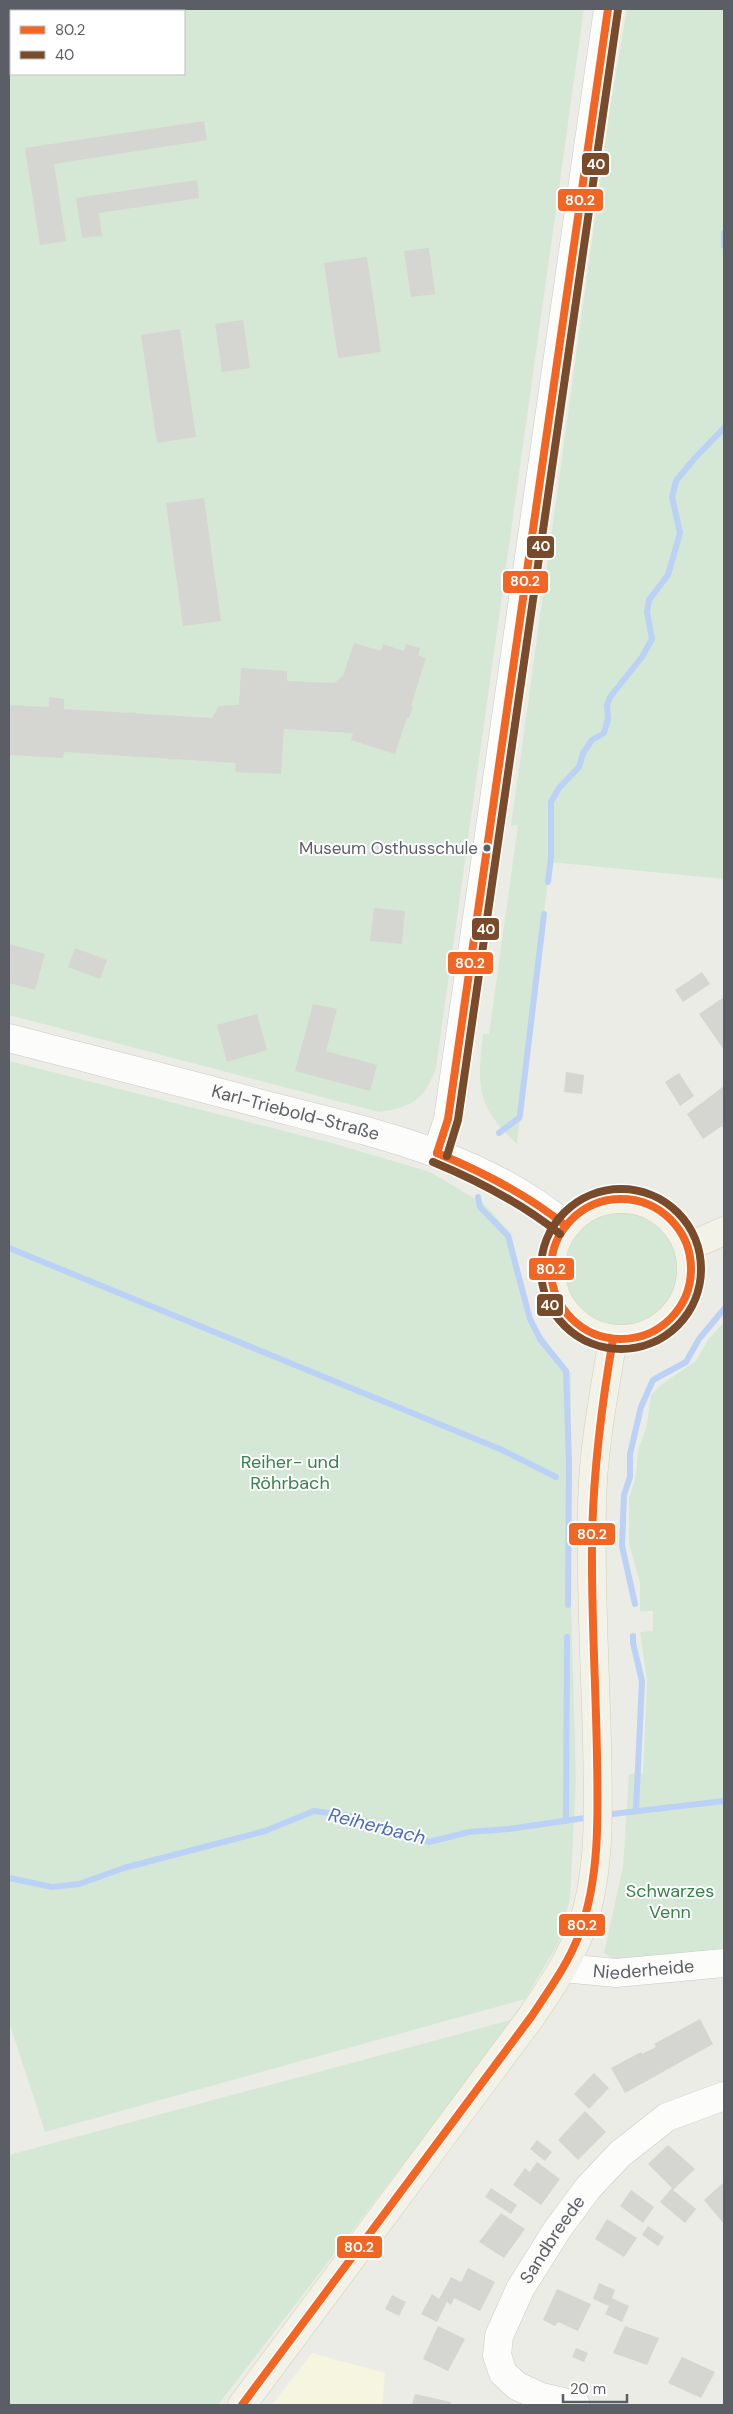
<svg xmlns="http://www.w3.org/2000/svg" width="733" height="2414" viewBox="0 0 733 2414" font-family="'DM Sans',sans-serif">
	<style>
		.commercial { fill: #f5f5e0 }
		.green { fill: #d5e8d6; fill-rule: evenodd }
		.lines { fill: none; stroke-linecap: round; stroke-linejoin: round }
		.stream { stroke: #bbd1f5; stroke-width: 6 }
		.building { fill: #d5d5d1 }
		.minor-casing { stroke: #c9cac9; stroke-width: 29 }
		.major-casing { stroke: #d3d1b4; stroke-width: 29 }
		.minor { stroke: #fcfcfb; stroke-width: 28 }
		.major { stroke: #f2f2e8; stroke-width: 28 }
		.bus-1-casing { stroke: #fff; stroke-width: 11 }
		.bus-2-casing { stroke: #fff; stroke-width: 11 }
		.bus-1 { stroke: #f26522; stroke-width: 8 }
		.bus-2 { stroke: #7a4b2a; stroke-width: 8 }
		.bus-dot { fill: #5c5e65; stroke: #fff; stroke-width: 2 }
		.labels { text-anchor: middle; dominant-baseline: central; stroke-width: 4; stroke-linejoin: round; paint-order: stroke }
		.bus-label { font-size: 17px; fill: #5c5e65; stroke: #fff; text-anchor: end }
		.street-label { font-size: 18px; fill: #5c5e65; stroke: #fff }
		.park-label { font-size: 18px; fill: #37814a; stroke: #fff }
		.water-label { font-size: 19px; font-style: italic; fill: #496ac0; stroke: #fff }
		.line-badge { stroke: #fff; stroke-width: 2 }
		.badge-label { font-size: 14px; text-anchor: middle; font-weight: bold; fill: #fff }
	</style>
	<rect width="100%" height="100%" fill="#ecece6"/>
	<!-- commercial -->
	<path class="commercial" d="M312,2353L385,2373L382,2405H272Z"/>
	<!-- green -->
	<g class="green">
		<path d="M9,9H584L436,1068C424,1100 413,1107 379,1112L9,1015ZM11,11H184V74H11Z"/>
		<path d="M627,9H724V879L550,862L517,1144C476,1106 477,1087 483,1034H489L518,825L511,826L611,102Z"/>
		<path d="M9,1061L332,1143L430,1172L484,1204L511,1233L531,1317L552,1350L571,1373L570,1572L576,1779L570,1898L559,1942L525,1999L45,2132L9,2022Z"/>
		<circle cx="622" cy="1269" r="58"/>
		<path d="M724,1322V1951L616,1961L604,1953L623,1867L629,1774L643,1773L647,1681L640,1632L653,1631V1611H640V1583L629,1543V1497L635,1480L639,1447L646,1429L651,1395L662,1384L696,1361L708,1340Z"/>
		<path d="M515,2019L218,2405H9V2155Z"/>
	</g>
	<g class="lines">
		<!-- stream -->
		<g class="stream">
			<path d="M724,233V246"/>
			<path d="M548,882L551,858V802L559,788L579,767L583,753L592,740L604,733L608,719L607,705L610,697L642,657L652,639L647,612L649,600L668,575L680,533L672,497L676,481L694,459L724,428"/>
			<path d="M499,1133L519,1118L520,1115L544,914"/>
			<path d="M478,1197L480,1207L508,1236L530,1319L540,1339L566,1371L569,1463L568,1605"/>
			<path d="M9,1248L500,1449L556,1477"/>
			<path d="M635,1604L622,1546L624,1495L630,1477V1454L641,1407L653,1380L686,1362L699,1339L724,1309"/>
			<path d="M633,1636V1643L642,1681L636,1810"/>
			<path d="M604,1815L724,1801"/>
			<path d="M566,1821L567,1637"/>
			<path d="M9,1878L52,1887L79,1884L124,1868L265,1831L314,1811L350,1816L429,1842L469,1832L509,1829L591,1817"/>
		</g>
	</g>
	<!-- building -->
	<g class="building">
		<path d="M204,121L207,140L54,164L66,241L40,245L25,148Z"/>
		<path d="M197,180L199,198L99,213L102,236L82,238L76,198Z"/>
		<path d="M429,248L435,294L411,297L404,251Z"/>
		<path d="M367,257L381,352L338,358L324,263Z"/>
		<path d="M243,320L250,368L222,372L215,324Z"/>
		<path d="M180,329L196,437L157,443L141,335Z"/>
		<path d="M204,498L221,621L183,626L166,503Z"/>
		<path d="M354,643L381,651L383,644L404,651L406,644L420,648L418,655L426,658L411,706L413,707L409,718H407L395,754L351,740L353,733L284,729L281,774L235,772L236,763L64,752L63,758L9,755V705L49,707V697L64,699V709L212,718L219,706L239,705L241,668L287,671V681L334,683L343,676Z"/>
		<path d="M374,908L405,911L402,944L370,941Z"/>
		<path d="M9,944L45,954L35,990L9,983Z"/>
		<path d="M75,948L107,960L100,979L68,967Z"/>
		<path d="M702,972L710,984L683,1002L675,990Z"/>
		<path d="M724,997V1050L699,1014Z"/>
		<path d="M313,1004L337,1009L326,1051L377,1065L370,1091L295,1071Z"/>
		<path d="M257,1014L267,1050L227,1062L217,1025Z"/>
		<path d="M566,1072L584,1075L582,1094L564,1092Z"/>
		<path d="M679,1073L694,1096L680,1106L665,1082Z"/>
		<path d="M724,1086V1130L722,1126L703,1139L687,1114Z"/>
		<path d="M700,2019L713,2044L625,2093L611,2068L641,2052L642,2054L656,2047L654,2044Z"/>
		<path d="M594,2073L609,2088L589,2109L574,2094Z"/>
		<path d="M585,2111L606,2132L578,2160L558,2140Z"/>
		<path d="M537,2140L552,2152L545,2161L530,2149Z"/>
		<path d="M668,2145L695,2169L673,2190L696,2209L685,2223L660,2202L672,2188L648,2164Z"/>
		<path d="M537,2162L560,2179L541,2205L513,2185L525,2168L530,2172Z"/>
		<path d="M724,2182V2224L704,2200Z"/>
		<path d="M491,2188L517,2205L511,2214L485,2197Z"/>
		<path d="M631,2190L654,2207L643,2223L620,2206Z"/>
		<path d="M501,2213L525,2229L504,2258L479,2242Z"/>
		<path d="M607,2219L637,2238L624,2257L595,2239Z"/>
		<path d="M648,2226L664,2237L658,2246L642,2235Z"/>
		<path d="M468,2268L495,2282L480,2311L454,2298L451,2305L447,2302L437,2322L421,2314L432,2294L439,2299L451,2277L461,2282Z"/>
		<path d="M599,2283L615,2290L612,2298L629,2306L622,2322L605,2314L609,2306L593,2299Z"/>
		<path d="M557,2289L591,2304L578,2331L558,2322L555,2326L543,2320Z"/>
		<path d="M392,2295L406,2302L399,2316L385,2309Z"/>
		<path d="M438,2326L465,2339L448,2371L423,2359Z"/>
		<path d="M625,2326L659,2338L647,2365L613,2353Z"/>
		<path d="M576,2348L588,2353L584,2362L572,2357Z"/>
		<path d="M682,2357L715,2372L701,2398L668,2383Z"/>
		<path d="M415,2394L451,2402L450,2405H412Z"/>
	</g>
	<g class="lines">
		<defs>
			<g id="minor">
				<path id="s1" d="M9,1038C93,1060 178,1081 262,1104C366,1131 482,1154 566,1226"/>
				<path d="M437,1153L448,1119L608,9"/>
				<path id="s2" d="M563,1968L616,1973L724,1963"/>
				<path id="s3" d="M576,2405L541,2397L517,2386L503,2373L497,2355L499,2336L520,2289L557,2230L588,2188L620,2154L667,2117L724,2096"/>
			</g>
			<g id="major">
				<circle cx="621" cy="1269" r="70"/>
				<path d="M688,1247L724,1231"/>
				<path d="M242,2405L531,2017C549,1990 568,1963 580,1932C602,1872 598,1805 597,1742C595,1663 590,1583 592,1504C593,1449 604,1393 613,1339"/>
			</g>
		</defs>
		<!-- minor casing -->
		<use href="#minor" class="minor-casing"/>
		<!-- major casing -->
		<use href="#major" class="major-casing"/>
		<!-- minor -->
		<use href="#minor" class="minor"/>
		<!-- major -->
		<use href="#major" class="major"/>
		<defs>
			<g id="bus-1">
				<path d="M437,1153L448,1119L608,9"/>
				<path d="M437,1153C483,1172 527,1194 566,1226"/>
				<circle cx="621" cy="1269" r="70"/>
				<path d="M242,2405L531,2017C549,1990 569,1963 580,1932C600,1876 598,1815 597,1757C596,1692 592,1628 592,1564C591,1488 600,1414 613,1339"/>
			</g>
			<g id="bus-2">
				<path d="M447,1156L458,1120L618,10"/>
				<path d="M433,1162C479,1181 521,1203 560,1234"/>
				<circle cx="621" cy="1269" r="80"/>
			</g>
		</defs>
		<!-- bus-1 casing -->
		<use href="#bus-1" class="bus-1-casing"/>
		<!-- bus-2 casing -->
		<use href="#bus-2" class="bus-2-casing"/>
		<!-- bus-1 -->
		<use href="#bus-1" class="bus-1"/>
		<!-- bus-2 -->
		<use href="#bus-2" class="bus-2"/>
	</g>
	<!-- markers -->
	<circle class="bus-dot" cx="487" cy="848" r="4.5"/>
	<g class="labels">
		<!-- bus labels -->
		<g class="bus-label">
			<text x="478" y="848">Museum Osthusschule</text>
		</g>
		<!-- street labels -->
		<g class="street-label">
			<text stroke="none"><textPath href="#s1" startOffset="296">Karl-Triebold-Straße</textPath></text>
			<text stroke="none"><textPath href="#s2" startOffset="81">Niederheide</textPath></text>
			<text stroke="none"><textPath href="#s3" startOffset="230">Sandbreede</textPath></text>
		</g>
		<!-- park labels -->
		<g class="park-label">
			<text x="290" y="1462">Reiher- und<tspan x="290" dy="21">Röhrbach</tspan></text>
			<text x="670" y="1891">Schwarzes<tspan x="670" dy="21">Venn</tspan></text>
		</g>
		<!-- water labels -->
		<g class="water-label">
			<text transform="translate(377 1826) rotate(14)">Reiherbach</text>
		</g>
	</g>
	<g class="line-badge">
		<rect x="581" y="152" width="29" height="24" rx="5" fill="#7a4b2a"/>
		<rect x="557" y="188" width="47" height="24" rx="5" fill="#f26522"/>
		<rect x="526" y="535" width="29" height="24" rx="5" fill="#7a4b2a"/>
		<rect x="502" y="570" width="47" height="24" rx="5" fill="#f26522"/>
		<rect x="471" y="917" width="29" height="24" rx="5" fill="#7a4b2a"/>
		<rect x="447" y="951" width="47" height="24" rx="5" fill="#f26522"/>
		<rect x="528" y="1257" width="47" height="24" rx="5" fill="#f26522"/>
		<rect x="536" y="1293" width="28" height="24" rx="5" fill="#7a4b2a"/>
		<rect x="568" y="1522" width="48" height="24" rx="5" fill="#f26522"/>
		<rect x="558" y="1913" width="48" height="24" rx="5" fill="#f26522"/>
		<rect x="336" y="2235" width="47" height="24" rx="5" fill="#f26522"/>
	</g>
	<g class="badge-label">
		<text x="596" y="169">40</text>
		<text x="580" y="205">80.2</text>
		<text x="541" y="551">40</text>
		<text x="525" y="586">80.2</text>
		<text x="486" y="934">40</text>
		<text x="470" y="968">80.2</text>
		<text x="551" y="1274">80.2</text>
		<text x="550" y="1310">40</text>
		<text x="592" y="1539">80.2</text>
		<text x="582" y="1930">80.2</text>
		<text x="359" y="2252">80.2</text>
	</g>
	<!-- border -->
	<rect width="733" height="2414" fill="none" stroke="#5c5e65" stroke-width="20"/>
	<!-- legend -->
	<rect x="10" y="10" width="175" height="65" fill="#ffffff" stroke="#bebfc1"/>
	<rect x="20" y="26" width="25" height="8" fill="#f26522" stroke="#bebfc1"/>
	<text x="55" y="35" font-size="15" fill="#5c5e65">80.2</text>
	<rect x="20" y="51" width="25" height="8" fill="#7a4b2a" stroke="#bebfc1"/>
	<text x="55" y="60" font-size="15" fill="#5c5e65">40</text>
	<!-- scale -->
	<path d="M563 2394v8h64v-8" fill="none" stroke="#5c5e65" stroke-width="2.5"/>
	<text x="570" y="2394" font-size="15" fill="#5c5e65" stroke="#ffffff" stroke-width="4" paint-order="stroke">20 m</text>
</svg>
